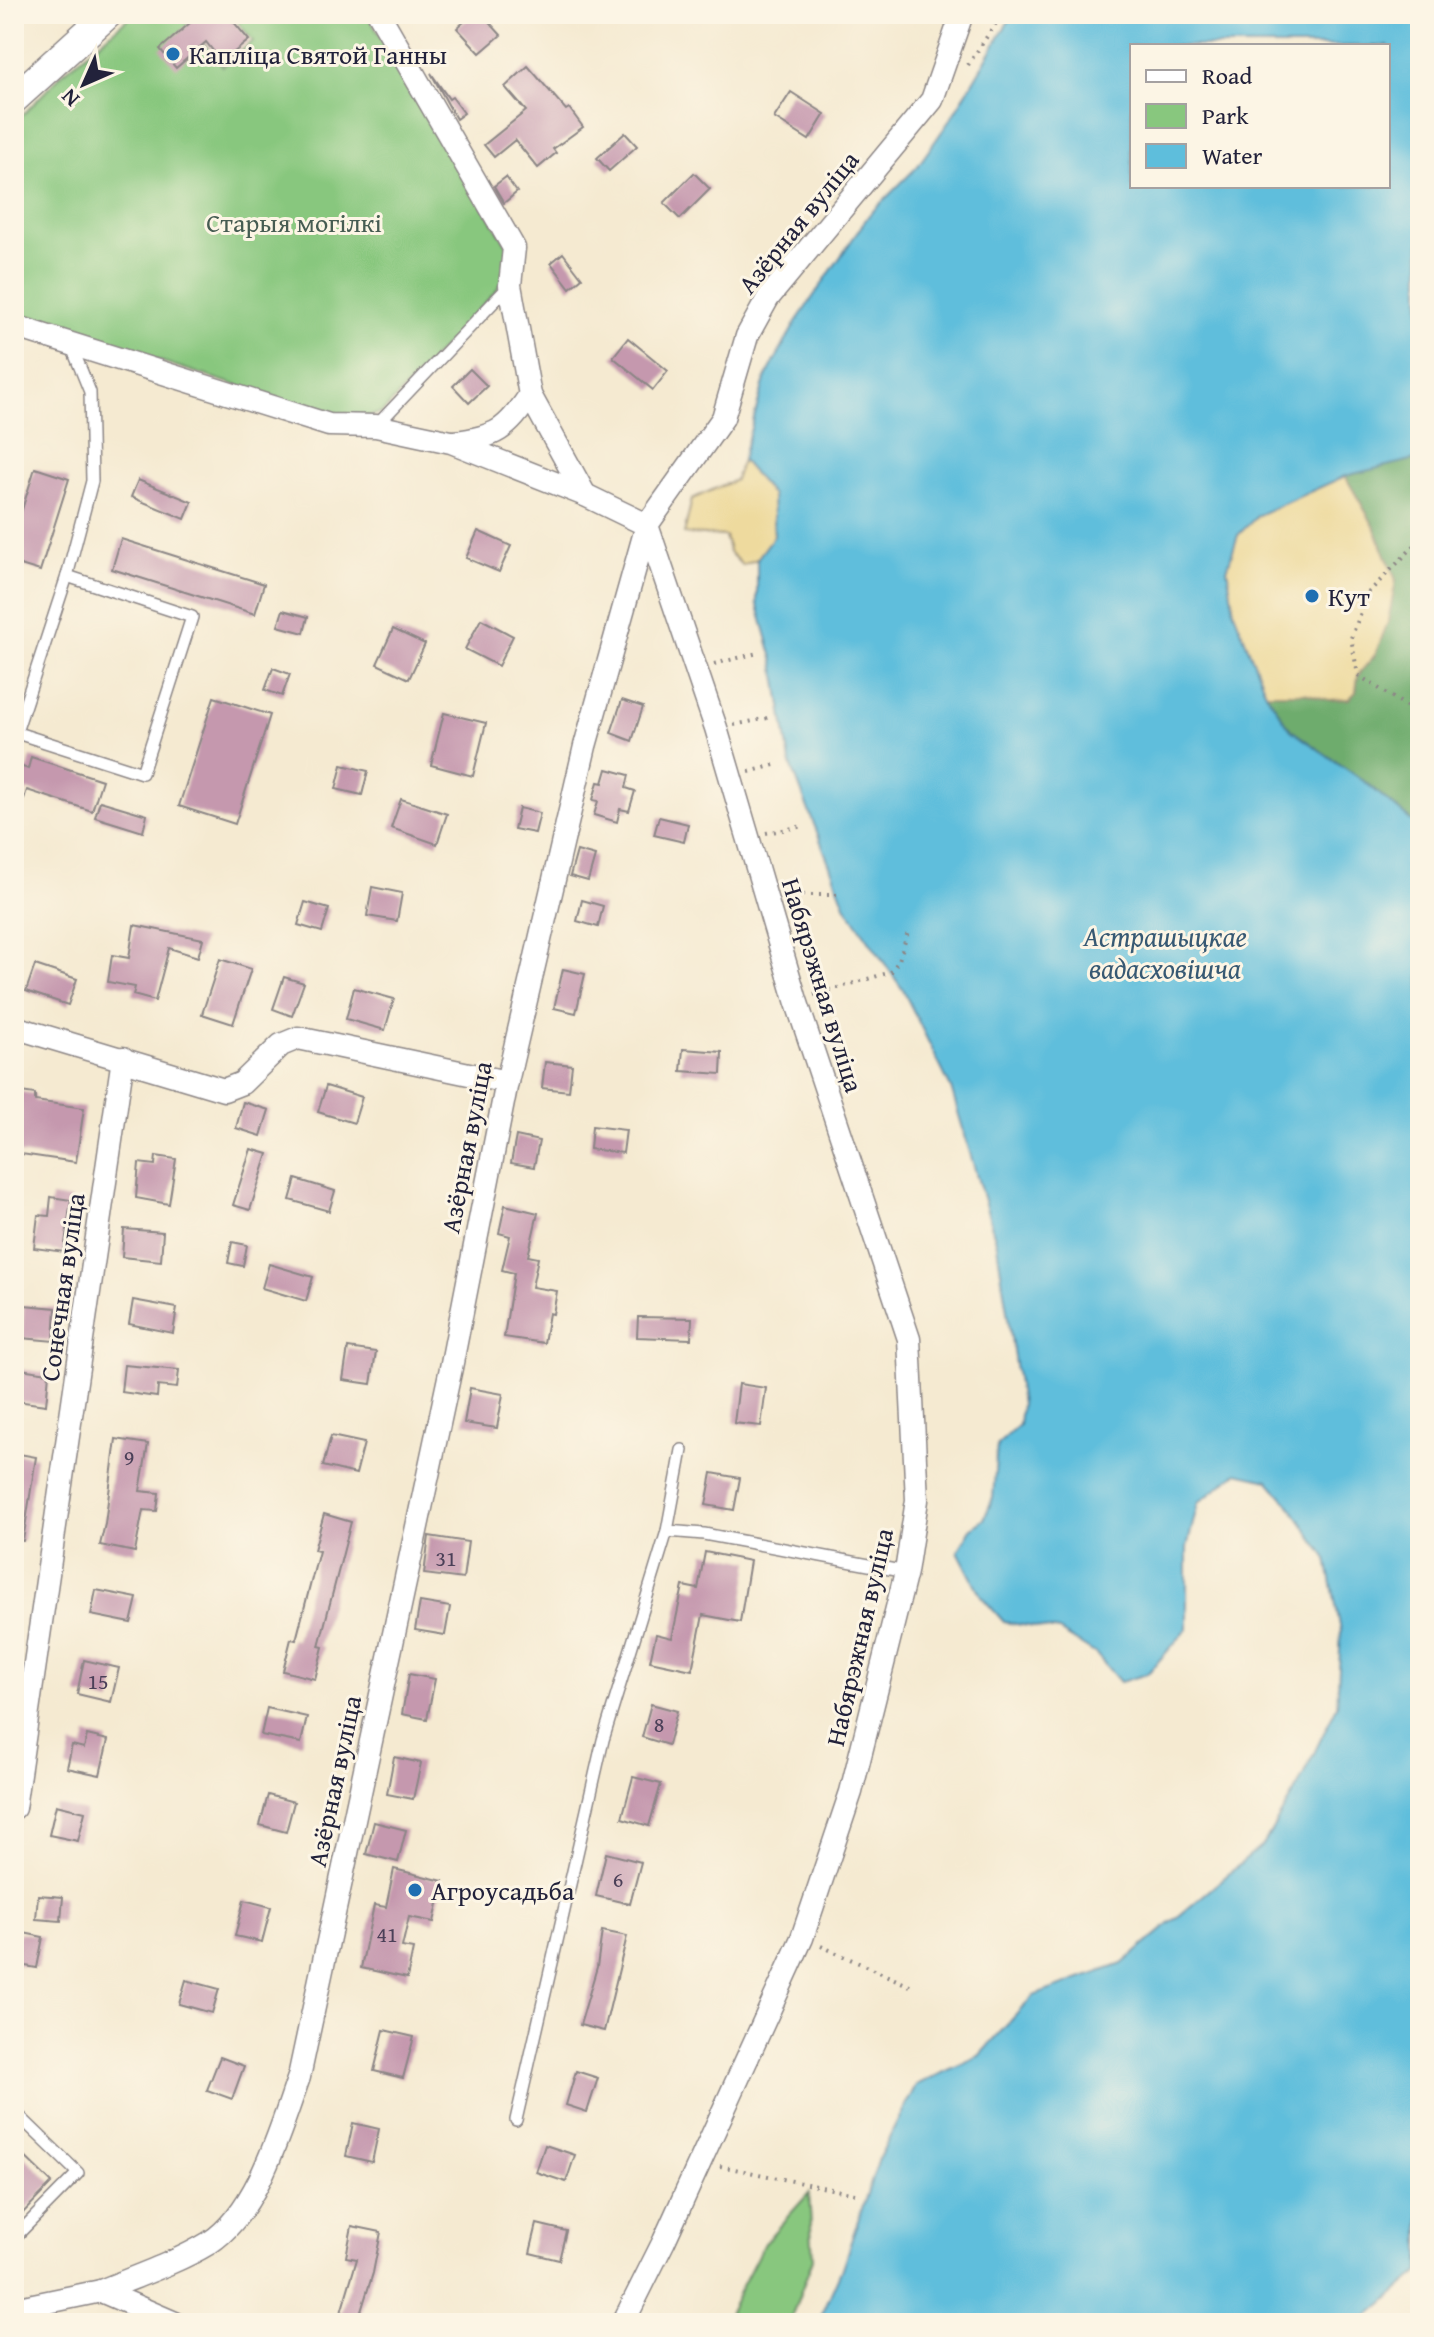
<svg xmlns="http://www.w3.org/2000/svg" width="1434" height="2337" viewBox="0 0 1434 2337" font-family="'Gentium Book Plus',serif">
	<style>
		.green { fill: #88c77e; stroke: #55745c; stroke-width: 2 }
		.forest { fill: #6eac6d; stroke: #486754; stroke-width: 2 }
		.sand { fill: #eeda9e; stroke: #887e6c; stroke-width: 2 }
		.water { fill: #5ebedc; stroke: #40708c; stroke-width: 2; fill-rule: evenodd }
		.building { fill: #c598ae }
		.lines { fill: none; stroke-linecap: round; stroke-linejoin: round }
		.service-casing { stroke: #8c8686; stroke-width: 14 }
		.minor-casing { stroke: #8c8686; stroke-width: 25 }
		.tertiary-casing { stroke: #8c8686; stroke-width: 31 }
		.path { stroke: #8c8686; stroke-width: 4; stroke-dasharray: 2 6; stroke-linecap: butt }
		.service { stroke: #fff; stroke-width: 11 }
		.minor { stroke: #fff; stroke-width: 22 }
		.tertiary { stroke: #fff; stroke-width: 28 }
		.poi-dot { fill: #1f6fb2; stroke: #fcf5e5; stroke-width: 3 }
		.labels { text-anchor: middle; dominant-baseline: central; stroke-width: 6; stroke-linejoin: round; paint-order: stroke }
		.number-label { font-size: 22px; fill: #4b4058 }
		.poi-label { font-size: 26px; fill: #22223b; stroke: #fcf5e5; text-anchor: start }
		.park-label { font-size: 26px; fill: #465c52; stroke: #fcf5e5 }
		.street-label { font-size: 26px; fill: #22223b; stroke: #fcf5e5 }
		.water-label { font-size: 28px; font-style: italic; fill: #375973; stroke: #fcf5e5 }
	</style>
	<rect width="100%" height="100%" fill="#fcf5e5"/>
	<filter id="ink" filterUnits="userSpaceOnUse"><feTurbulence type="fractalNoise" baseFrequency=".0125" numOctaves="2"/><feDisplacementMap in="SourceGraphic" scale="16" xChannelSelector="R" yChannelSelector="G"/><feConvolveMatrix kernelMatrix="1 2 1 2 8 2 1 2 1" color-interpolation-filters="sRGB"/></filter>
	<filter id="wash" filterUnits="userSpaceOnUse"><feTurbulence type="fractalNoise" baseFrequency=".006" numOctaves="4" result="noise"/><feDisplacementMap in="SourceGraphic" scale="32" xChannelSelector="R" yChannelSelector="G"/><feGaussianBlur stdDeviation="1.8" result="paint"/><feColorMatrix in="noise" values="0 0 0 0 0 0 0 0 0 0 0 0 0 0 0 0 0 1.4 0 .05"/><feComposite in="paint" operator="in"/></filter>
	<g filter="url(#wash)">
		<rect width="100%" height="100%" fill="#f5ead1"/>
		<!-- green -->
		<g class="green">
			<path d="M133,14H179L223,66L253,41L231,14H367L509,248V269L497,290L382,413L349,421L14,315V124L63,73Z"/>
			<path d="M809,2193L813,2259L789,2323H723L764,2243Z"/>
		</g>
		<!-- forest -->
		<path class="forest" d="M1420,457V828L1365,782L1291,730L1266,693H1305L1330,700L1356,692L1358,675L1375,655L1396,580L1374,526L1345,476Z"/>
		<!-- sand -->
		<g class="sand">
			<path d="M742,460L772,495L774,536L757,559L742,565L729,552L725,536L684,534L692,499L735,480Z"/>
			<path d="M1345,476L1374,526L1396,580L1388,622L1375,655L1358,675L1356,692L1349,699L1329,700L1305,693H1266L1234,612L1227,569L1238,535L1258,515Z"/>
		</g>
		<!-- water -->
		<path class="water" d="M1013,14H1420V458L1345,476L1258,515L1238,535L1227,569L1234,612L1266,693L1291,730L1365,782L1420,828V2272L1360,2323H818L841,2271L879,2158L916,2085L979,2056L1033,1996L1122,1964L1264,1844L1299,1784L1337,1706L1341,1631L1327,1559L1291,1507L1268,1480L1237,1473L1198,1503L1187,1547V1629L1147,1674L1120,1682L1096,1654L1059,1631L1004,1622L981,1596L958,1551L971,1529L984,1519L993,1498L997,1445L1019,1425L1021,1404L997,1245L951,1088L903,990L846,907L790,762L774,662L757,602V559L774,536L772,495L742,460L765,379L796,322L869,215L917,167L952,117ZM1132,46H1388V186H1132Z"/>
		<g id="blocks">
			<!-- building -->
			<g class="building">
				<path d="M182,14H227L249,40L222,62L206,42L176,68L160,49L190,23Z"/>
				<path d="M473,14H482L501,35L480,53L457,28Z"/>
				<path d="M528,66L566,110L569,108L583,127L553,149L556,153L538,168L515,140L494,157L484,145L526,111L505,87Z"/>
				<path d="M431,73L449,99L452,97L464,113L456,119Z"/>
				<path d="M791,92L825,114L809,140L774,118Z"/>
				<path d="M625,133L637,146L609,171L597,158Z"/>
				<path d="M694,173L710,189L680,219L664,203Z"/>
				<path d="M506,177L517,192L504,203L494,186Z"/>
				<path d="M563,253L582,278L570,288L551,263Z"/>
				<path d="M628,338L668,371L653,390L613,357Z"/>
				<path d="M470,369L487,386L469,403L453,386Z"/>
				<path d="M35,468L69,479L40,571L14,563V535Z"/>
				<path d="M138,480L192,502L185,519L131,497Z"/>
				<path d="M478,531L511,546L499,572L466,558Z"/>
				<path d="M121,539L264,584L255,614L112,569Z"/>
				<path d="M283,610L308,617L304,633L278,626Z"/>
				<path d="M481,619L513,636L498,666L465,649Z"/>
				<path d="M393,629L425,644L409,679L377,664Z"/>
				<path d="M273,668L290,674L282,696L265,690Z"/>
				<path d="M214,697L270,715L235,824L179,806Z"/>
				<path d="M622,700L643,707L632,741L611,733Z"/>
				<path d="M444,713L486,723L473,776L431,765Z"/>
				<path d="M31,757L102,780L92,811L27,790L17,819L14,818V764L28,769Z"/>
				<path d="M342,765L368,771L362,795L336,789Z"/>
				<path d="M607,769L629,775L626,788L635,791L629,811L620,809L617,822L594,815L598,801L593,800L598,782L603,783Z"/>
				<path d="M401,799L447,814L437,844L391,828Z"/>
				<path d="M100,801L147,815L143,832L95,817Z"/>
				<path d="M519,808L540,813L535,833L514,829Z"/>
				<path d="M659,817L688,824L684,842L654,835Z"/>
				<path d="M577,851L595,856L588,881L570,876Z"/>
				<path d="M372,887L402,893L397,921L367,916Z"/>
				<path d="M582,900L603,906L598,927L577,921Z"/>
				<path d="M305,902L329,909L322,932L298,925Z"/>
				<path d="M134,925L203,939L198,957L169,948L155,1001L133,995L135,987L108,982L112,955L129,958Z"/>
				<path d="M220,959L251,969L233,1024L202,1014Z"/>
				<path d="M35,965L77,979L68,1005L26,991Z"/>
				<path d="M563,969L585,974L576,1013L554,1008Z"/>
				<path d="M284,977L304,983L292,1016L273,1009Z"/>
				<path d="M354,988L394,999L385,1030L346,1019Z"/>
				<path d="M683,1049L722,1052L721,1074L681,1071Z"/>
				<path d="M545,1062L572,1065L569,1091L542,1088Z"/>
				<path d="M326,1086L362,1097L354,1123L318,1112Z"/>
				<path d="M14,1091L35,1094V1101L84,1108L76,1162L14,1153Z"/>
				<path d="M243,1102L269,1110L261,1136L236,1128Z"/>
				<path d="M592,1126L626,1130L623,1153L590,1149Z"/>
				<path d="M516,1136L539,1141L534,1167L511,1163Z"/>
				<path d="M251,1149L268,1154L250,1210L233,1205Z"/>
				<path d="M156,1156L176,1159L169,1204L136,1198L139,1163L155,1165Z"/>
				<path d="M296,1179L335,1191L329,1211L290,1200Z"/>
				<path d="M51,1197L71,1200L64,1252L34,1248L38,1215L49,1216Z"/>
				<path d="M505,1205L538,1213L528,1256L538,1258L532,1287L557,1291L553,1314L549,1313L544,1343L504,1337L514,1273L502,1270L510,1236L499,1233Z"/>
				<path d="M124,1229L163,1232L161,1261L122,1257Z"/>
				<path d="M232,1242L247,1245L243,1266L228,1263Z"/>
				<path d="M269,1264L313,1277L306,1301L262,1288Z"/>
				<path d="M133,1300L177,1308L173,1333L129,1324Z"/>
				<path d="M24,1305L56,1308L54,1341L22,1338Z"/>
				<path d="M638,1317L692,1318L691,1339L637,1337Z"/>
				<path d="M348,1348L376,1352L371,1384L343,1380Z"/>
				<path d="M124,1365L179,1370L177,1388L158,1386L157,1397L121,1392Z"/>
				<path d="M20,1369L49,1373L46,1405L16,1401Z"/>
				<path d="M739,1384L766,1388L761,1426L734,1423Z"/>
				<path d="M470,1388L503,1394L497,1428L464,1423Z"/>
				<path d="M331,1436L364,1443L356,1474L323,1466Z"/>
				<path d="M116,1439L148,1444L140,1491L159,1493L157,1511L143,1510L135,1552L100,1545L105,1524Z"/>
				<path d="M14,1453L36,1457L23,1541L14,1540Z"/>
				<path d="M712,1473L740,1478L734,1510L706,1505Z"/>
				<path d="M324,1514L351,1522L319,1646L323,1647L315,1679L283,1671L291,1639L296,1640L319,1551L314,1550Z"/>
				<path d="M429,1536L468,1542L463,1579L424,1574Z"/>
				<path d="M705,1552L750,1561L740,1622L703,1615L692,1670L650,1661L656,1634L672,1638L683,1586L698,1589Z"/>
				<path d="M96,1590L137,1598L131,1623L91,1615Z"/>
				<path d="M420,1602L450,1607L445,1635L415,1630Z"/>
				<path d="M84,1660L119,1668L111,1702L77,1694Z"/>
				<path d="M409,1674L435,1679L427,1719L402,1714Z"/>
				<path d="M651,1704L677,1711L668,1745L642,1737Z"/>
				<path d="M267,1708L307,1717L301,1743L261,1735Z"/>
				<path d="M87,1735L108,1740L100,1775L67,1768L72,1745L84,1748Z"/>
				<path d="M394,1757L421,1763L413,1799L387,1794Z"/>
				<path d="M633,1777L661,1784L649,1826L622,1818Z"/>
				<path d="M268,1795L294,1802L286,1832L260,1825Z"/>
				<path d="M56,1805L85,1812L78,1841L49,1835Z"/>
				<path d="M374,1822L406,1830L398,1862L366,1854Z"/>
				<path d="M606,1853L641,1862L630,1904L596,1896Z"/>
				<path d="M394,1869L443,1881L434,1922L409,1917L402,1947L413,1949L407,1978L361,1968L374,1905L386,1907Z"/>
				<path d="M38,1895L63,1897L61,1921L36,1919Z"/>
				<path d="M244,1900L271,1907L262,1942L235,1936Z"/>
				<path d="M602,1931L627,1936L604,2031L580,2025L597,1967Z"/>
				<path d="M19,1932L43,1937L37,1968L14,1964Z"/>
				<path d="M186,1980L219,1989L212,2013L179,2004Z"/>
				<path d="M384,2030L414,2037L403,2078L374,2071Z"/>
				<path d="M220,2057L244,2066L232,2099L207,2090Z"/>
				<path d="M576,2071L598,2078L587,2112L566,2105Z"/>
				<path d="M353,2123L379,2129L372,2162L346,2156Z"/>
				<path d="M545,2145L575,2155L566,2182L536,2172Z"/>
				<path d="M14,2146L52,2183L14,2222Z"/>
				<path d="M537,2224L566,2231L559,2260L530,2253Z"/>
				<path d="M352,2226L381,2232L373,2273L358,2321L340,2316L357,2259L346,2257Z"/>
			</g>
		</g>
	</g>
	<g filter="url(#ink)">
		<use href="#blocks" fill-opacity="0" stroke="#8c8686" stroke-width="2"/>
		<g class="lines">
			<defs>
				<g id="service">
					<path d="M376,426L509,286"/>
					<path d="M67,576L92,481L90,392L71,345"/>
					<path d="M14,732L142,773L192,617L67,576L16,732"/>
					<path d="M667,1531L682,1450"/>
					<path d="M14,2111L78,2173L14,2238"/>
					<path d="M516,2120L603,1740L667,1531L704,1534L906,1572"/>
				</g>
				<g id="minor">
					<path d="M379,14L514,248L510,285L530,395L585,495"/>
					<path d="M14,326L329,425L376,426L451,442L585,495L647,525L716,728L796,1000L909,1339L917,1500L906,1572L851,1792L802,1938L664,2241L623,2323"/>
					<path d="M455,442C496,437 507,430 530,395"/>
					<path d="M14,1027L224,1090L242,1083L281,1045L298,1038L507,1082"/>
					<path d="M14,1808L123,1058"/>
					<path d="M101,2291C137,2276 176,2263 209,2243C258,2211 280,2130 299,2077L451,1368L507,1082L585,746L647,525L723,418L747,336L768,298L932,100L962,14"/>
					<path d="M14,2309L101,2291L175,2323"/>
				</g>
				<path id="tertiary" d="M14,99L108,14"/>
			</defs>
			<!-- service casing -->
			<use href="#service" class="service-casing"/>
			<!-- minor casing -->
			<use href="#minor" class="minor-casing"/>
			<!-- tertiary casing -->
			<use href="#tertiary" class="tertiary-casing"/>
			<!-- path -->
			<g class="path">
				<path d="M968,65L1002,14"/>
				<path d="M1420,540L1369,592L1351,638L1358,675L1420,715"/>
				<path d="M714,664L758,653"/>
				<path d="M734,725L768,718"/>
				<path d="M749,772L778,764"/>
				<path d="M766,833L804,826"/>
				<path d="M787,895H838"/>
				<path d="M814,995L891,972L899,960L908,932"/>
				<path d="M821,1946L910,1986"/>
				<path d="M720,2166L855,2194"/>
			</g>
			<!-- service -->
			<use href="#service" class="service"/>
			<!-- minor -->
			<use href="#minor" class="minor"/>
			<!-- tertiary -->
			<use href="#tertiary" class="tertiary"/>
		</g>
	</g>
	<!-- markers -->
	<g class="poi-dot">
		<circle cx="173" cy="54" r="8"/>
		<circle cx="1312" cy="596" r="8"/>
		<circle cx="415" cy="1890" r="8"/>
	</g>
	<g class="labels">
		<!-- number labels -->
		<g class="number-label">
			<text x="129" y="1457">9</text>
			<text x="446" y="1558">31</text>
			<text x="98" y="1681">15</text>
			<text x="659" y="1724">8</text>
			<text x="618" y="1879">6</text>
			<text x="387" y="1934">41</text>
		</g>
		<!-- poi labels -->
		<g class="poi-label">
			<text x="189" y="54">Капліца Святой Ганны</text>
			<text x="1328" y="596">Кут</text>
			<text x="431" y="1890">Агроусадьба</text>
		</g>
		<!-- park labels -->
		<g class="park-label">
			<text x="294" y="222">Старыя могілкі</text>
		</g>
		<!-- street labels -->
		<g class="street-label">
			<text transform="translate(798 222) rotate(-51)">Азёрная вуліца</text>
			<text transform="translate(823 985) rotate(73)">Набярэжная вуліца</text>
			<text transform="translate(466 1147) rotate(-79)">Азёрная вуліца</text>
			<text transform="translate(62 1287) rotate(-82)">Сонечная вуліца</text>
			<text transform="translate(859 1637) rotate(-77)">Набярэжная вуліца</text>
			<text transform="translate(334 1781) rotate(-78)">Азёрная вуліца</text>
		</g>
		<!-- water labels -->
		<g class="water-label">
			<text x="1165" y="935">Астрашыцкае<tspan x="1165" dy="32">вадасховішча</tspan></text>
		</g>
	</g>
	<!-- margin -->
	<rect width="1434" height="2337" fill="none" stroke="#fcf5e5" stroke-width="48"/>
	<!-- legend -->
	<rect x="1130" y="44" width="260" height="144" fill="#fcf5e5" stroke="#a5a1a1" stroke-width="2"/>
	<rect x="1146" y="70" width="40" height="12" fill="#ffffff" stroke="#a5a1a1" stroke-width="2"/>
	<text x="1202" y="84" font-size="24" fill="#22223b">Road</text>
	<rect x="1146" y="104" width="40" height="24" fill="#88c77e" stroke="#a5a1a1" stroke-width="2"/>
	<text x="1202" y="124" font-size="24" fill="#22223b">Park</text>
	<rect x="1146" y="144" width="40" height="24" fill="#5ebedc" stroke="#a5a1a1" stroke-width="2"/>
	<text x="1202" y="164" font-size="24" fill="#22223b">Water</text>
	<!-- north arrow -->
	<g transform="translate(84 84) rotate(225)" stroke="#fcf5e5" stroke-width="6" paint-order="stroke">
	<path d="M0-6L14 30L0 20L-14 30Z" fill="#22223b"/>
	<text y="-12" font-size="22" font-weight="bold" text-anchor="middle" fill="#22223b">N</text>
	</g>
</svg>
